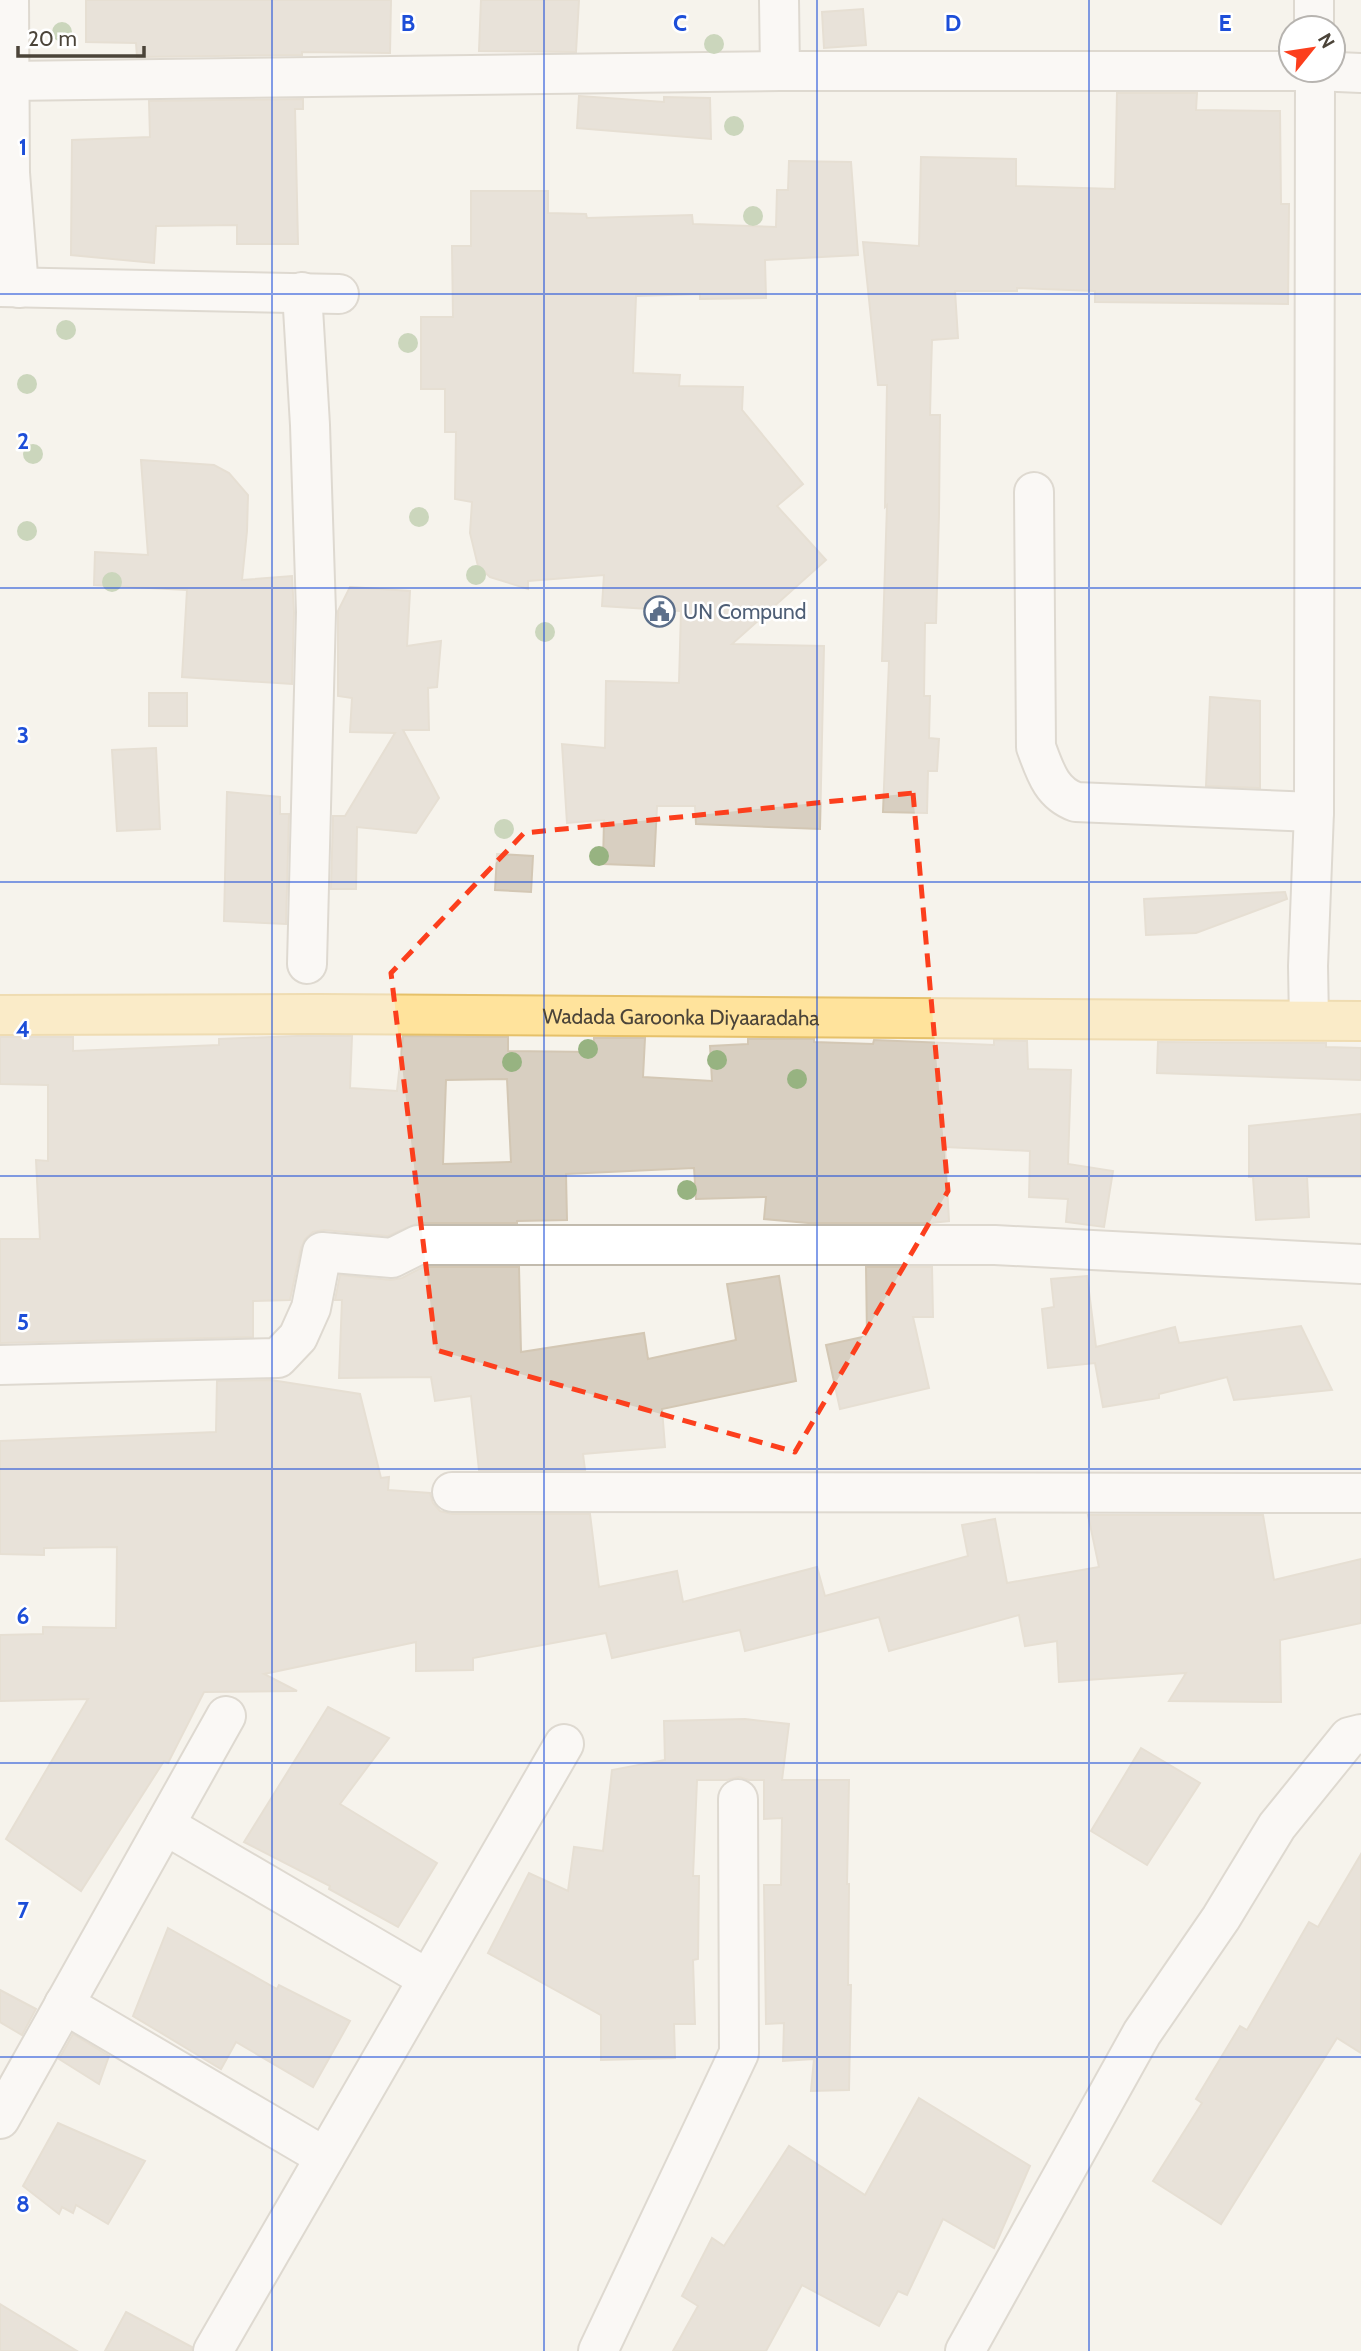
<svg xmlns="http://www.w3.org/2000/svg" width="1361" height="2351" viewBox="0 0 1361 2351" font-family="Cabin,sans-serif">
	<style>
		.building { fill: #d8cfc1; stroke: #d3c7b4; stroke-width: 2; fill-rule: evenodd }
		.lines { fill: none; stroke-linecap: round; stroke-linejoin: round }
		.minor-casing { stroke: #c2bbae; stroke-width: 42 }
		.major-casing { stroke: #e6c16a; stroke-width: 42 }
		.minor { stroke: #fff; stroke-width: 38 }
		.major { stroke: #ffe39c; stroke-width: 38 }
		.tree { fill: #97b381 }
		.marked { fill: none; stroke: #fc3f1d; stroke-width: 5; stroke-dasharray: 14 9; stroke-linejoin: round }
		.grid { fill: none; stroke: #1d4ed8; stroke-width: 2; stroke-opacity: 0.55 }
		.labels { text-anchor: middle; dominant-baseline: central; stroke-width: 5; stroke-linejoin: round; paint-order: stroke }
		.service-label { font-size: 21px; fill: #4e5e75; stroke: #fff; text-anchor: start }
		.street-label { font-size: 21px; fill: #4b4439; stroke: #fff }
		.grid-label { font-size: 23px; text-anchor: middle; font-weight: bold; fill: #1d4ed8; stroke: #fff; stroke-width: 5; stroke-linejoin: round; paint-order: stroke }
	</style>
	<rect width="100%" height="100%" fill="#f6f3ec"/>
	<!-- building -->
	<g class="building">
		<path d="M86,0H391L390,53L302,52V55L137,57L136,43L86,42Z"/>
		<path d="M481,0H579L576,52L479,51Z"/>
		<path d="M863,9L866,45L824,48L822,12Z"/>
		<path d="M1117,93H1197L1196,110L1280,111L1281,204H1289L1288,304L1095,302V291L1017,288V291H955L958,338L932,340L931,373L930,415H940L939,514L936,623H925L924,696H930L929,738L939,739L937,771H928L927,813L883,812L889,661H882L887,505L885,507L887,385H878L863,242L919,246L921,157L1016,159V186L1115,189Z"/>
		<path d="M579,96L664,102V97L710,98L711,139L577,128Z"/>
		<path d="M303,99V109H295L298,244H237V225L156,226L154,263L71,255L72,140L150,137L149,101Z"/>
		<path d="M789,161L851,162L858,255L765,260L766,298L700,299V294L636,296L633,373L680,375L679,386L743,387L742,410L803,484L777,506L826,560L732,644L824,646L820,829L696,824L695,806H657L654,866L603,864L604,820L567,823L562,744L605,748L606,681L679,683L681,611L602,606L604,575L528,581V589L490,577L478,566L470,533L472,502L455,499L456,432H445V389H421V317H453L452,246H471V191H548V213L586,214L587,218L692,215L693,224L776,227L777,190H788Z"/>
		<path d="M141,460L214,465L229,473L248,495L247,531L242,580L292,576L294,612L292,684L182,677L187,590L94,585L95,552L148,555Z"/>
		<path d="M350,587L410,591L407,646L441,641L437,687L428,688L429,730H403L439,798L416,833L357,827L356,889H331L333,816H345L395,733L350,732L352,698L338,696V611Z"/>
		<rect x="149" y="693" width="38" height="33"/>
		<path d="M1210,697L1260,701V788L1206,786Z"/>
		<path d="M156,748L160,829L117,831L112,750Z"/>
		<path d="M227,792L280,797V814H289L286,924L224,921Z"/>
		<path d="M497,854L533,856L531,892L495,890Z"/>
		<path d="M1285,892L1287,899L1196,933L1146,935L1144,899Z"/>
		<path d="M297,1036H352L350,1088L397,1091L403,1036L508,1037V1051L593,1052L594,1038H645L643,1077L712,1081L710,1046L748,1044V1039H814V1042L873,1044L874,1040L994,1045V1040L1027,1041L1028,1069L1071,1070L1068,1164L1113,1171L1104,1227L1066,1222L1068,1199L1029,1197L1030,1151L945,1147L949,1221L931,1223H808L764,1219L766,1197L696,1199L694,1168L566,1174L567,1220L517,1221V1223H418L388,1236L324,1230L313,1232L305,1239L301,1248L290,1300L253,1301V1337L0,1343V1239H40L36,1160L48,1161V1085L0,1084V1037H73V1051L219,1045V1039ZM507,1079L511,1162L443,1164L446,1080Z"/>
		<path d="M1158,1042L1326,1043V1047L1361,1048V1080L1157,1073Z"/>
		<path d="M1361,1114V1177H1307L1309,1217L1256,1220L1253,1177H1249V1126Z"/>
		<path d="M423,1267H519L521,1352L644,1333L648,1359L736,1340L727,1284L779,1276L796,1381L662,1409L665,1447L583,1454L585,1470H479L471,1396L435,1401L431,1377L339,1378L342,1300H335L340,1275L391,1280L402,1278Z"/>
		<path d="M866,1267H932L933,1317H913L929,1388L840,1409L826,1345L867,1336Z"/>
		<path d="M1087,1276L1096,1347L1175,1327L1179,1343L1301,1326L1332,1390L1234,1400L1227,1377L1159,1394V1398L1103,1407L1095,1363L1048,1368L1042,1309L1054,1307L1051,1279Z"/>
		<path d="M271,1380L360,1394L381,1478L389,1477L388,1490L430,1493L433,1503L440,1511L452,1514H590L599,1587L677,1571L683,1602L817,1567L825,1596L968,1556L962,1525L995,1519L1007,1583L1099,1567L1088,1515H1263L1274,1580L1361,1559V1623L1280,1640L1281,1702L1169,1701L1186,1673L1059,1682L1057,1641L1025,1646L1019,1615L889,1651L879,1617L745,1651L740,1630L612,1658L606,1633L473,1658V1670L416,1671V1642L264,1674L297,1691L204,1692L168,1763L164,1761L81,1891L6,1839L88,1699L0,1701V1635L43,1634V1627L116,1628L117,1547L44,1548V1555L0,1554V1441L216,1432L217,1381Z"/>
		<path d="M328,1707L389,1738L340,1804L437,1863L398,1927L329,1889L330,1886L244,1842Z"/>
		<path d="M745,1719L789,1724L782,1780H849L847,1884H849L848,1985H851L849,2090L811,2091L814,2059L783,2061L784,2023L766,2024L764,1885H781L782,1818L764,1819V1780H749L739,1777L727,1780H697L693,1876H699L698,1959L693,1960L695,2024H674L675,2058L601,2060V2015L488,1953L529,1873L568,1891L574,1847L603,1851L612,1770L665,1760L664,1721Z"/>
		<path d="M1141,1748L1200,1783L1147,1865L1091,1831Z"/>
		<path d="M1361,1854V2053L1337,2038L1221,2224L1153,2181L1202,2103L1196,2099L1240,2026L1247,2030L1309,1922L1318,1927Z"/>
		<path d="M168,1928L277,1989L279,1985L350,2021L313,2087L236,2042L221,2069L133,2016Z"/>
		<path d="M0,1990L36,2009L22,2035L0,2022Z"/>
		<path d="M73,2034L109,2056L99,2084L59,2059Z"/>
		<path d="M919,2098L1030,2166L994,2248L943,2219L907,2295L898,2291L879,2326L802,2285L766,2351H673L698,2306L682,2296L712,2238L724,2246L789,2146L865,2195Z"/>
		<path d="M58,2123L145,2161L108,2224L76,2205L73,2213L62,2207L59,2214L23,2186Z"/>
		<path d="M0,2304L77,2351H0Z"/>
		<path d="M126,2312L192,2347L191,2351H105Z"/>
	</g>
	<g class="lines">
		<defs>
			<g id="minor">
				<path d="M9,0L10,173L19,288"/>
				<path d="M779,0L780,71"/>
				<path d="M1314,0V28"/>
				<path d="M8,81L780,71H1315L1361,73"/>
				<path d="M0,287L339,294"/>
				<path d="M302,292L310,425L316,612L307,964"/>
				<path d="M1034,492L1036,747C1045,771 1051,793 1076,802L1314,812"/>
				<path d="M1309,1020L1308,966L1314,812L1315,70"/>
				<path d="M0,1365L278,1358L298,1337L311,1308L322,1252L392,1258L418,1245H995L1361,1264"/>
				<path d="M452,1492L1361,1493"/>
				<path d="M165,1825L428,1979"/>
				<path d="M64,2004L325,2157"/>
				<path d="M0,2119L226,1716"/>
				<path d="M213,2351L564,1744"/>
				<path d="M598,2351L739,2053L738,1799"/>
				<path d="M965,2351L1142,2033L1221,1918L1277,1826L1349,1737L1361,1734"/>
			</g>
			<g id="major">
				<path id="s1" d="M0,1015L318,1014L1361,1021"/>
			</g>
		</defs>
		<!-- minor casing -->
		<use href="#minor" class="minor-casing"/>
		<!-- major casing -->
		<use href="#major" class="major-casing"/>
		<!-- minor -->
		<use href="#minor" class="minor"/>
		<!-- major -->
		<use href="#major" class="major"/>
	</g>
	<!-- trees -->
	<g class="tree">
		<circle cx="62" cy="32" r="10"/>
		<circle cx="714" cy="44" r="10"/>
		<circle cx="734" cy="126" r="10"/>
		<circle cx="753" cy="216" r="10"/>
		<circle cx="66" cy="330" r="10"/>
		<circle cx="408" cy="343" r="10"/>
		<circle cx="27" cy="384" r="10"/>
		<circle cx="33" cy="454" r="10"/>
		<circle cx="419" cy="517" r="10"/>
		<circle cx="27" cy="531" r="10"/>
		<circle cx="476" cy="575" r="10"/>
		<circle cx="112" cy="582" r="10"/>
		<circle cx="545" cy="632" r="10"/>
		<circle cx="504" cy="829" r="10"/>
		<circle cx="599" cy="856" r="10"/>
		<circle cx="588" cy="1049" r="10"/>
		<circle cx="717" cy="1060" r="10"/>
		<circle cx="512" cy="1062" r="10"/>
		<circle cx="797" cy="1079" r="10"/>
		<circle cx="687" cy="1190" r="10"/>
	</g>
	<!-- marked area -->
	<path d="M0 0H1361V2351H0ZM913,793L948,1191L795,1452L436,1350L391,973L524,833Z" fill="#f6f3ec" fill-opacity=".55" fill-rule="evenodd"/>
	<path class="marked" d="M913,793L948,1191L795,1452L436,1350L391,973L524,833Z"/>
	<!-- grid -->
	<path class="grid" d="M272,0V2351M544,0V2351M817,0V2351M1089,0V2351M0,294H1361M0,588H1361M0,882H1361M0,1176H1361M0,1469H1361M0,1763H1361M0,2057H1361"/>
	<!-- icons -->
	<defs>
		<symbol id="civic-ring" viewBox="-11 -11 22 22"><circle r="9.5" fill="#fff" stroke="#5c6f8a" stroke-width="1.5"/><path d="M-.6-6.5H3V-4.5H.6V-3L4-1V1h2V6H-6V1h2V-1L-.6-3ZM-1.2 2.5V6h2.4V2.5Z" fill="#5c6f8a"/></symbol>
	</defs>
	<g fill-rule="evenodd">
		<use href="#civic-ring" x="642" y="594" width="35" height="35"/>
	</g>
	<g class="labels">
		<!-- service labels -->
		<g class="service-label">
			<text x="683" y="611">UN Compund</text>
		</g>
		<!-- street labels -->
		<g class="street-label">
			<text stroke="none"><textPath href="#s1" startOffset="681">Wadada Garoonka Diyaaradaha</textPath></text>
		</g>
	</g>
	<g class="grid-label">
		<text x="408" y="31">B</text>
		<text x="680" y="31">C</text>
		<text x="953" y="31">D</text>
		<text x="1225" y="31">E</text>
		<text x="23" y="155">1</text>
		<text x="23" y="449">2</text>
		<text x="23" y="743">3</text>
		<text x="23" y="1037">4</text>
		<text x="23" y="1330">5</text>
		<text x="23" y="1624">6</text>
		<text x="23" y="1918">7</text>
		<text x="23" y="2212">8</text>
	</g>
	<!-- north arrow -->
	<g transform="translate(1312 49) rotate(60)"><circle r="33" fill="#ffffff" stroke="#b7b4b0" stroke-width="2"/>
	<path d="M0-5L12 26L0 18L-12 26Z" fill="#fc3f1d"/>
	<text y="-10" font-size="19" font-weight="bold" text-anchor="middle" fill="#4b4439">N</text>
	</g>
	<!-- scale -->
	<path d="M18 46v10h126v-10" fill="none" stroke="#4b4439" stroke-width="3.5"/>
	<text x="28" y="46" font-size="21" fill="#4b4439" stroke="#ffffff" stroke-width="5" paint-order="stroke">20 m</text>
</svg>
